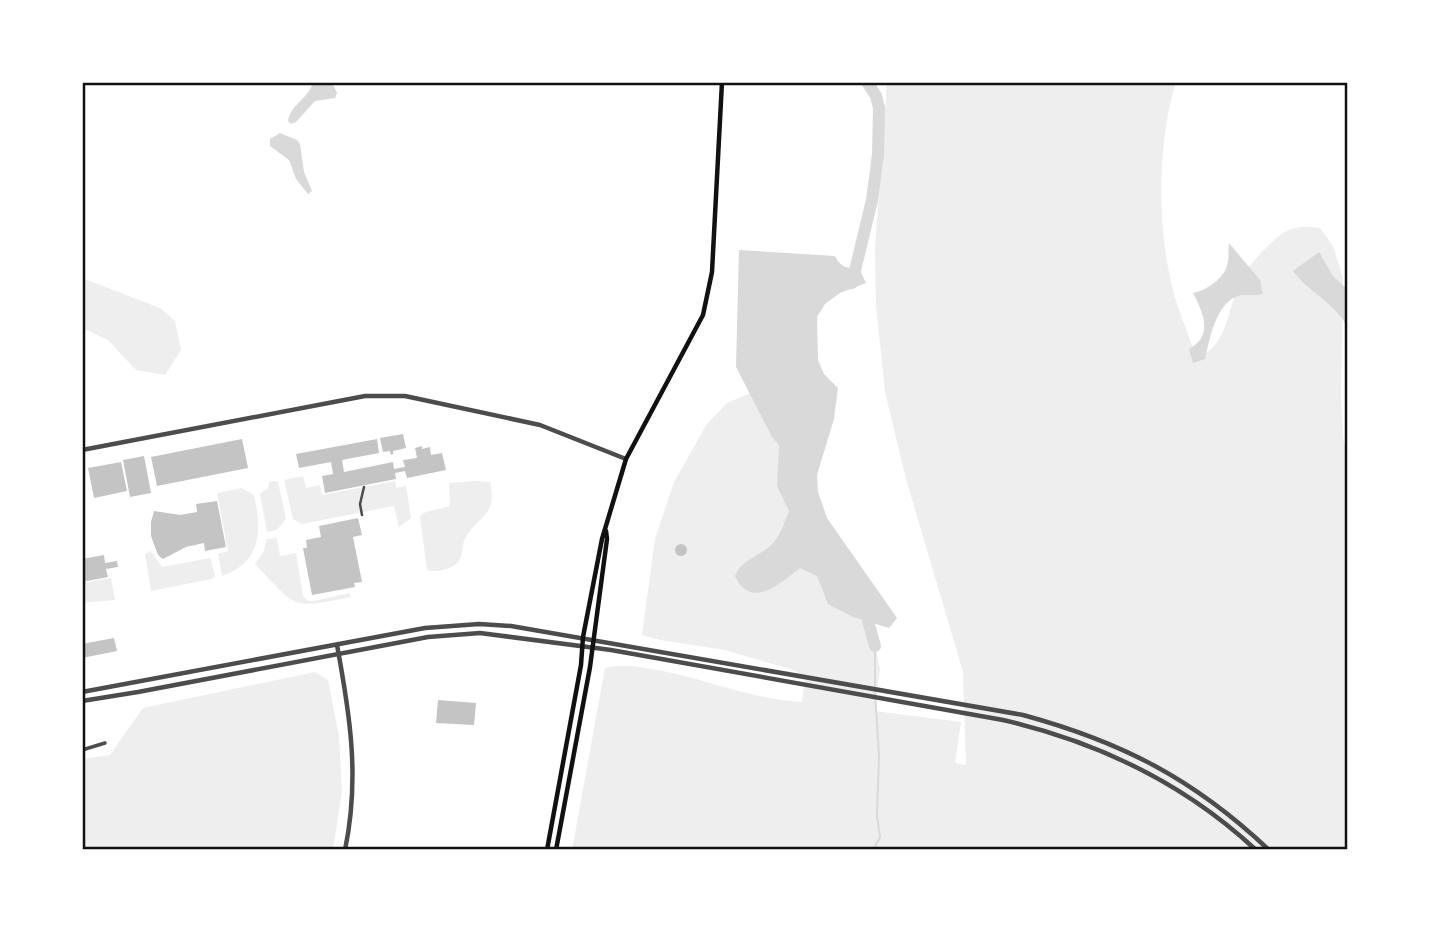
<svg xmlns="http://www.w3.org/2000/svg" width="1430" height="932" viewBox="0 0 1430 932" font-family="Cabin,sans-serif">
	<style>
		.green { fill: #eee }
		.water { fill: #d9d9d9 }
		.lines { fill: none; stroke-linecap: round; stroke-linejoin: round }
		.stream { stroke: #d9d9d9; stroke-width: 2 }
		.river { stroke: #d9d9d9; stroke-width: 12 }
		.building { fill: #c4c4c4 }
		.pedestrian { stroke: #4c4c4c; stroke-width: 2.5 }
		.minor { stroke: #4c4c4c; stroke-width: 3.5 }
		.tertiary { stroke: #4c4c4c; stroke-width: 4.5 }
		.secondary { stroke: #111; stroke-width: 4.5 }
		.neatline { fill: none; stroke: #111; stroke-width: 2.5 }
	</style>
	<rect width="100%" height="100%" fill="#fff"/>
	<!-- green -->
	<g class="green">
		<path d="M887,82H1176C1157,143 1157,229 1173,290C1178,310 1187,330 1194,351L1200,356C1227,346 1229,305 1240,281C1248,267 1259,254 1271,243C1288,227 1298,225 1320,228L1333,246L1343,278L1341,395L1343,437L1348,460V848L1345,850H572L605,668C625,663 638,667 658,670C706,679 754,700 802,702L805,677L796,671L725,650L660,640L642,635L655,539L674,482L707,424L727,403L755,391L821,452L812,510L858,615L874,640L880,669L875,711L961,722L955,763L966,765L963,672L906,479L885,392L876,305L875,247Z"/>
		<path d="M82,278L160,308L175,321L181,350L165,375L136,370L108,340L82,328Z"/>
		<path d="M303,476L306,488L320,485L322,495L395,481L396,488L406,486L411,518L399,527L394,506L302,524L293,519L284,480Z"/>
		<path d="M275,481L278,482L286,519L277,530L267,532L260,494L268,488L269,482Z"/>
		<path d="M474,481L490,482C497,515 482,513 467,535C462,543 463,549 461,557C457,569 437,573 427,570L420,517L423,513L450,506L449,483Z"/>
		<path d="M242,488L254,495C262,529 262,563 222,576L218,554L228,551L217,493Z"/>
		<path d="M277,538L280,556L296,553L303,596L308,601H313L350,593L351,597C290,609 298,609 255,564L263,553L267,539Z"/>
		<path d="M151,551L162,567L210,558L215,576L212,579L151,591L145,554Z"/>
		<path d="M111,578L115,600L82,603V583Z"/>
		<path d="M315,672L328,680L339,736L342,791L333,850H82V759L110,755L143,708Z"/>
	</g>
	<!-- water -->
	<g class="water">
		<path d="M313,82H332L337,93L335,98L315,101L296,122L291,124L288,121C291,103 309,99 313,82Z"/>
		<path d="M280,133L297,140L300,144L304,172L312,191L308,194L296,179L289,160L270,146V139Z"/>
		<path d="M1229,243L1260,280L1263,294C1256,296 1249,294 1241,295C1216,301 1210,338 1205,359L1193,363L1189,349C1214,336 1203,312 1193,293C1207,290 1226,278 1228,261C1229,255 1228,249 1229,243Z"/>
		<path d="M739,250L835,256C841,268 848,268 860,270L866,283L840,293L825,304L817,317L818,360L824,374L838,388L834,419L817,475L818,492L827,518L897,618L889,628L853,617L828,604L817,576L800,568C781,583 751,611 735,576C741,559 762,556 774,542C781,534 785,521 789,511L777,486L779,445L772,437L736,367Z"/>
		<path d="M1319,252L1333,276L1348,290V327C1331,299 1310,294 1293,271Z"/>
	</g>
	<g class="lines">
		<!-- stream -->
		<g class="stream">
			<path d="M875,686V646"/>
			<path d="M873,850L880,837L877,816L879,756L875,692"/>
		</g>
		<!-- river -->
		<g class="river">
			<path d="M852,283L872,200L878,154L879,108L876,96L867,82"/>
			<path d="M864,606L875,646"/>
		</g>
	</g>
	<!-- building -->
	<g class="building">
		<path d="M403,434L406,448L393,451V454L391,455L390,451L383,452L380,438Z"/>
		<path d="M242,439L248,468L157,486L151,457Z"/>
		<path d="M377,439L379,453L342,460L344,472L393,462L394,469L405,467L403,460L417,458L415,448L422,446V449L430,447L431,455L442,453L446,470L407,478L405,471L395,473L396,479L325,493L322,476L333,474L331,462L299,468L296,454Z"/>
		<path d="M144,456L151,493L130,497L123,460Z"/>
		<path d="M121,462L127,491L94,498L88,468Z"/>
		<path d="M217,501L226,547L205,551L204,543L186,547L163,559L158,555L151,536V522L154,511L180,515L197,512L196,504Z"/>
		<path d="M358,518L362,535L353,537L362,582L354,583L355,587L312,595L303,548H307L306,540L321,537L319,526Z"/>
		<circle cx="681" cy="550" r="6"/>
		<path d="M104,555L105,563L117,561L118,567L106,569L108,577L82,582V559Z"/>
		<path d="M114,638L117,651L82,658V644Z"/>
		<path d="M438,700L476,703L474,725L436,723Z"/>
	</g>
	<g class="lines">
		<!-- pedestrian -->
		<path class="pedestrian" d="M362,515L360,504L364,487"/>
		<!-- minor -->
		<path class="minor" d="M82,750L105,743"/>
		<!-- tertiary -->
		<g class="tertiary">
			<path d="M82,450L365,396H405L540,425L626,459"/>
			<path d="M337,645C350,715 360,778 345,850"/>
			<path d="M82,692L425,628L479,624L511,626L1023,715C1122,742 1194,779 1269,850"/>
			<path d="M82,701L138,692L428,637L480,633L611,650L1003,720C1098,742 1184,783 1256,850"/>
		</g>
		<!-- secondary -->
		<g class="secondary">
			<path d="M547,850L581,665L583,637L602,539L626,459L703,315L712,272L722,82"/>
			<path d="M556,850L590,667L607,539L606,531"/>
		</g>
	</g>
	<!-- border -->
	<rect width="1430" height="932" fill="none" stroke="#ffffff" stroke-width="168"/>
	<rect x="84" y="84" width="1262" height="764" class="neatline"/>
</svg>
